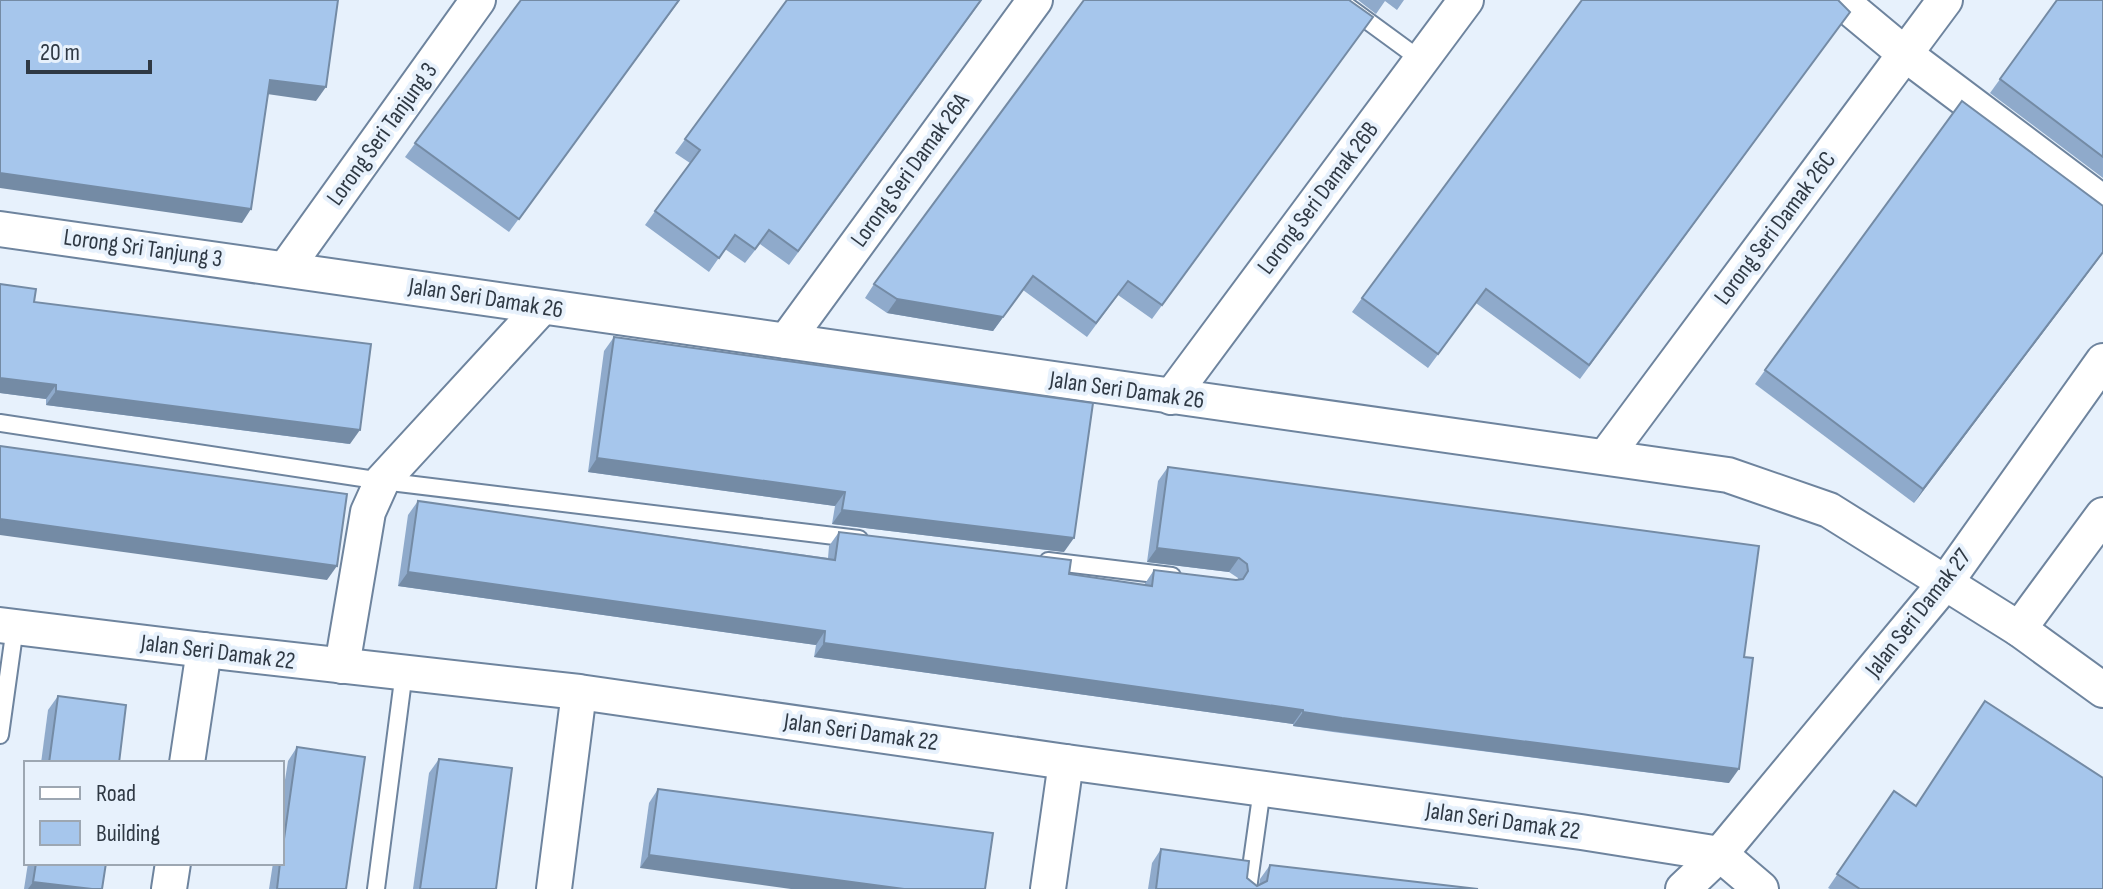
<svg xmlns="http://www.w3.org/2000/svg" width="2103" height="889" viewBox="0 0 2103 889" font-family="'Sofia Sans Condensed',sans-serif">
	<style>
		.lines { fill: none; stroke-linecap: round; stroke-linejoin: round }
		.service-casing { stroke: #6e849e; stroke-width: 20 }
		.minor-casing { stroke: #6e849e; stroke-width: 38 }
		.service { stroke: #fff; stroke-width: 16 }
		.minor { stroke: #fff; stroke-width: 34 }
		.wall { fill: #8faacb }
		.shaded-wall { fill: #748ba5 }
		.building { fill: #a6c6ec; stroke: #748ba5; stroke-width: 2 }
		.labels { text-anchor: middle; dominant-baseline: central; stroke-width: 8; stroke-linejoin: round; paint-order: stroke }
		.street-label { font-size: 24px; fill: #2f3944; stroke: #e7f1fc }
	</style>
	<rect width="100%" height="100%" fill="#e7f1fc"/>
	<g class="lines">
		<defs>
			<g id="service">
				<path d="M1339,0L1421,60"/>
				<path d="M0,423L382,481L859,539"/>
				<path d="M1048,561L1172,576"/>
				<path d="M0,735L15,627"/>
				<path d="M376,889L404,672"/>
				<path d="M1248,889L1262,789"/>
			</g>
			<g id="minor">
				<path d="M1840,0L1905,54L2103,203"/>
				<path d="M0,229L1728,475L1829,510L2019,629L2103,690"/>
				<path d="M286,268L478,0"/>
				<path d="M786,341L1035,0"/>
				<path d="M1171,397L1466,0"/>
				<path d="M1606,456L1945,0"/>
				<path d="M0,625L204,650L579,692L1066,762L1581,832L1720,854"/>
				<path d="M2019,629L2103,515"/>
				<path d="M342,666L368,512L382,481L542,307"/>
				<path d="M187,763L204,650"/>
				<path d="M1720,854L1761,889"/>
				<path d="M169,889L173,863"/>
				<path d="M554,889L579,692"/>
				<path d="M1048,889L1066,762"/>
				<path d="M1683,889L1720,854L1946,582L2103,361"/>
			</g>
		</defs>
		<!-- service casing -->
		<use href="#service" class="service-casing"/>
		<!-- minor casing -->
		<use href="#minor" class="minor-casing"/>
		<!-- service -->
		<use href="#service" class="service"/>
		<!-- minor -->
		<use href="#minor" class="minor"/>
	</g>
	<!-- wall -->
	<g class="wall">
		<path d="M521,0H680L509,232L405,157Z"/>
		<path d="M787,0H982L789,265L760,244L745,263L725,249L709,272L645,225L690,163L675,153Z"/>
		<path d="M1358,0H1404L1397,10L1385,1L1376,14Z"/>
		<path d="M2057,0H2103V178L1990,93Z"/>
		<path d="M1850,12L1580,379L1476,303L1428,368L1352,312L1362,298Z"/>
		<path d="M1373,17L1152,319L1118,295L1087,337L1023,290L993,331L887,313L865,298L874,284Z"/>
		<path d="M1962,101L2103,206V253L1914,503L1755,384Z"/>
		<path d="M0,284L34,302L350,444L46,405V399L0,393Z"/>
		<path d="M614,337L1064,552L832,524L835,506L588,472L604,351Z"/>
		<path d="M1168,467L1744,657L1729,783L1333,732L1293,726V724L814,657L816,645L398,586L408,515L418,501L828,558L829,546L839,532L1069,574L1144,585L1154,570L1238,580V578L1229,572L1147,562L1158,481Z"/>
		<path d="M58,696L119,763H41L48,710Z"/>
		<path d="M297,747L346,889H269L273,863H282V799L288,761Z"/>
		<path d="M439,759L496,889H413L429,773Z"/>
		<path d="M658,789L993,833L640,868L649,803Z"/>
		<path d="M1894,791L1915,806L2103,889H1830L1828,888Z"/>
		<path d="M1161,849L1247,878L1257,886L1259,885L1260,879L1270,865L1478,889H1148L1152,863Z"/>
		<path d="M28,863H106L102,889H24Z"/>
	</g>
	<!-- shaded-wall -->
	<g class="shaded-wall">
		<path d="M270,80L326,87L316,101L260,93Z"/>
		<path d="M0,173L251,209L242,223L0,188Z"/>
		<path d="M2103,252V253L1914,503L1923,489Z"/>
		<path d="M1033,276L993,331L887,313L897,299Z"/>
		<path d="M0,378L56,385L46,399L0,393Z"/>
		<path d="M56,391L360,430L350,444L46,405Z"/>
		<path d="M597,458L845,492L835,506L588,472Z"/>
		<path d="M842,510L1074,538L1064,552L832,524Z"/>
		<path d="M0,519L337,566L327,580L0,535Z"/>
		<path d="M1157,548L1239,558L1229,572L1147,562Z"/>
		<path d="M408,572L825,631L816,645L398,586Z"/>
		<path d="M824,643L1303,710L1293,724L814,657Z"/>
		<path d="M1303,712L1739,769L1729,783L1293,726Z"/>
		<path d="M649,855L904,889H791L640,868Z"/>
		<path d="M33,882L92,889H28Z"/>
	</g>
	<!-- building -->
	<g class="building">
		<path d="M0,0H338L326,87L270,80L251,209L0,173Z"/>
		<path d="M521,0H679L519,219L415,143Z"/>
		<path d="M787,0H981L798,251L769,230L755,249L735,235L719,258L655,211L700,150L685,139Z"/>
		<path d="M1084,0H1349L1373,17L1162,305L1128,281L1096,323L1033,276L1003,317L897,299L874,284Z"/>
		<path d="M1582,0H1838L1850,12L1589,365L1486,289L1438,354L1362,298Z"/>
		<path d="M2057,0H2103V157L2000,79Z"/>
		<path d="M1962,101L2103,206V252L1923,489L1765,370Z"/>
		<path d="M0,284L36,289L34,302L371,344L360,430L56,391V385L0,378Z"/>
		<path d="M614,337L1093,403L1074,538L842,510L845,492L597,458Z"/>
		<path d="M0,446L347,494L337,566L0,519Z"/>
		<path d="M1168,467L1759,546L1744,657L1753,658L1739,769L1342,718L1303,712V710L824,643L825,631L408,572L418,501L835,560L839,532L1071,560L1069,574L1152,586L1154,570L1236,580L1243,579L1248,571L1247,564L1239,558L1157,548Z"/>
		<path d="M58,696L126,705L119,763H49Z"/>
		<path d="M1985,701L2103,778V889H1860L1837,874L1894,791L1916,806Z"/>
		<path d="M297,747L365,757L346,889H277L280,863H282V853Z"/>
		<path d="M439,759L512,768L496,889H420Z"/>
		<path d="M658,789L993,833L985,889H904L649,855Z"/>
		<path d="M1161,849L1249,861L1247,878L1257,886L1267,881L1270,865L1478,889H1156Z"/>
		<path d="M36,863H106L102,889H92L33,882Z"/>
	</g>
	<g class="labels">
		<!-- street labels -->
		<g class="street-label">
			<text transform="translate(382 134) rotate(-54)">Lorong Seri Tanjung 3</text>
			<text transform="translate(910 170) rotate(-54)">Lorong Seri Damak 26A</text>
			<text transform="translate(1318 198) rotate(-53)">Lorong Seri Damak 26B</text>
			<text transform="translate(1775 228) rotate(-53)">Lorong Seri Damak 26C</text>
			<text transform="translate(143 248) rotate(8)">Lorong Sri Tanjung 3</text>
			<text transform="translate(486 298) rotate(9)">Jalan Seri Damak 26</text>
			<text transform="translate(1127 390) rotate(8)">Jalan Seri Damak 26</text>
			<text transform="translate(1918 613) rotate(-52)">Jalan Seri Damak 27</text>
			<text transform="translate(218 652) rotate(7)">Jalan Seri Damak 22</text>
			<text transform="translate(861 732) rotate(8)">Jalan Seri Damak 22</text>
			<text transform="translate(1503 821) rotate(8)">Jalan Seri Damak 22</text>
		</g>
	</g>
	<!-- legend -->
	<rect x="24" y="761" width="260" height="104" fill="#e7f1fc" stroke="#9da7b2" stroke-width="2"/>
	<rect x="40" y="787" width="40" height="12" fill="#ffffff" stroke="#9da7b2" stroke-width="2"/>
	<text x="96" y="801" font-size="24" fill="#2f3944">Road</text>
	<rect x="40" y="821" width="40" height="24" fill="#a6c6ec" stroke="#9da7b2" stroke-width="2"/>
	<text x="96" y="841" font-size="24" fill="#2f3944">Building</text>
	<!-- scale -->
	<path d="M28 60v12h122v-12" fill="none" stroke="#2f3944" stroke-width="4"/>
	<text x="40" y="60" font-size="24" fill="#2f3944" stroke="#e7f1fc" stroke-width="6" paint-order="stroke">20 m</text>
</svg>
